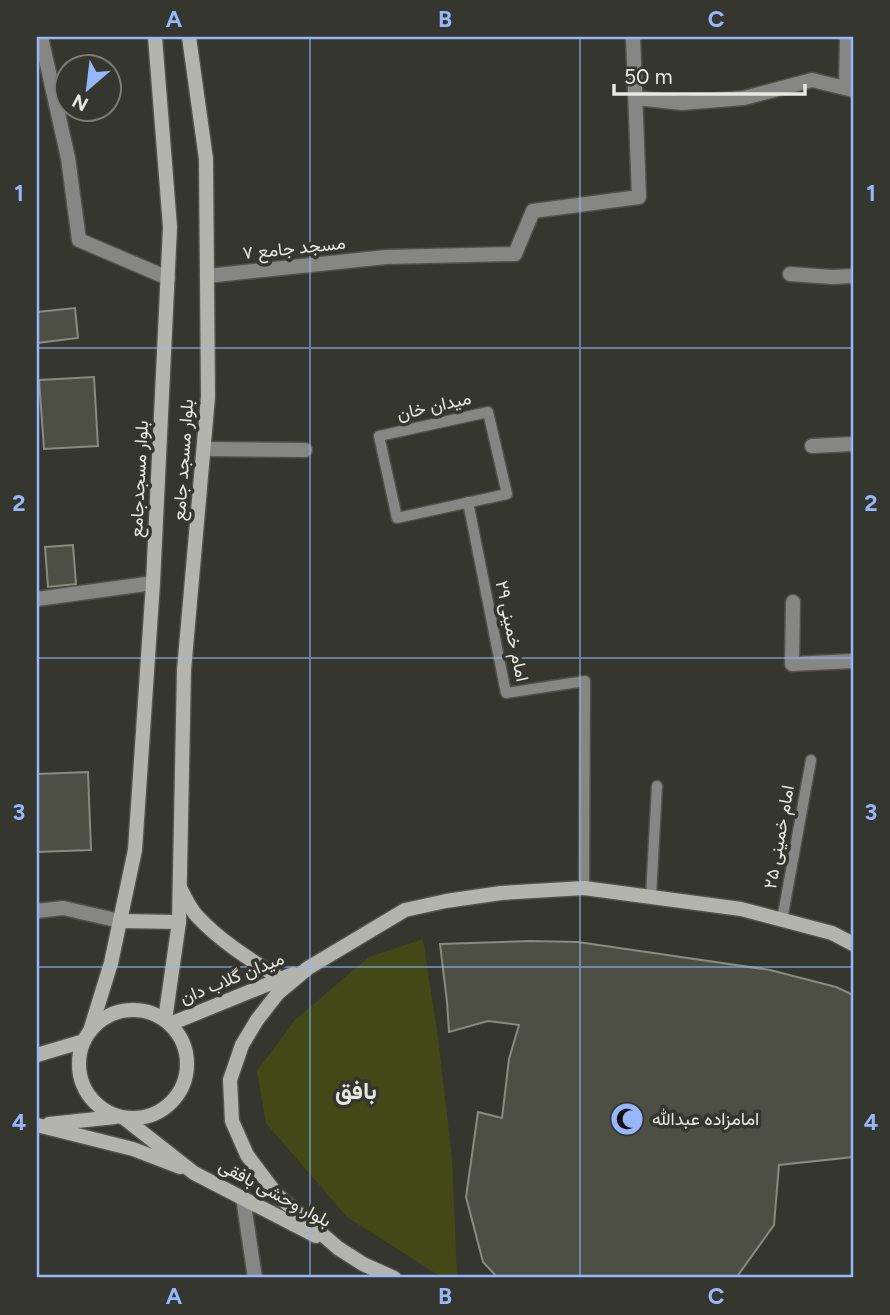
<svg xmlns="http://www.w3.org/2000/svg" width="890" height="1315" viewBox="0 0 890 1315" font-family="Figtree,Vazirmatn,sans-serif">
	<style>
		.green { fill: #434916 }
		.building { fill: #4d4f45; stroke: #888b7f; stroke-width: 2 }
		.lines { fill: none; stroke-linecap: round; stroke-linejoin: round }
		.lane-casing { stroke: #51524a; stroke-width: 13 }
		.street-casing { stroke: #51524a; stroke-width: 17 }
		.secondary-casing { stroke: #51524a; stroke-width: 17 }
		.lane { stroke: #868782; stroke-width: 10 }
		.street { stroke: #868782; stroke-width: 14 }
		.secondary { stroke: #b3b5ad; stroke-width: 14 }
		.grid { fill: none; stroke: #96b6fd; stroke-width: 2; stroke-opacity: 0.55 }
		.labels { text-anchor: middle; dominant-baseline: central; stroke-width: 7; stroke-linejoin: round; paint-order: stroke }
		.street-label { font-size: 18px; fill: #e7e8e2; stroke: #35362d }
		.poi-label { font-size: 18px; fill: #e7e8e2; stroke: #35362d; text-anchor: start }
		.district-label { font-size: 24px; font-weight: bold; fill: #e7e8e2; stroke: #35362d }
		.neatline { fill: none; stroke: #96b6fd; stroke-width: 2.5 }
		.grid-label { font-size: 23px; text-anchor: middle; font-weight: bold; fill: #96b6fd }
	</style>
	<rect width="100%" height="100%" fill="#35362d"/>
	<!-- green -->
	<path class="green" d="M423,939L438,1038L452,1158L457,1278H443L347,1217L266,1123L257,1071L295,1020L369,957Z"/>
	<!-- building -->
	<g class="building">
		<path d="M75,308L78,338L37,343V312Z"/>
		<path d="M94,377L98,446L44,449L39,380Z"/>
		<path d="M73,545L76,584L48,587L45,547Z"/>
		<path d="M88,772L91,850L37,852V774Z"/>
		<path d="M530,941L578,942L770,970L836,987L853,995V1157L779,1165L774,1225L736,1278H498L483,1262L466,1197L478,1112L502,1118L509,1059L519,1025L488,1021L449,1032L447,1002L440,944Z"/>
	</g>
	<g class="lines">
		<defs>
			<g id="lane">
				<path d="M488,412L507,494L397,518L379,436Z"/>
				<path d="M468,502L506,693L585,681L584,888"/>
				<path d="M651,896L657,786"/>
				<path d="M782,920L811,760"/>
			</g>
			<g id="street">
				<path d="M41,37L68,158L79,240L168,278"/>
				<path d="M846,88L847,37"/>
				<path d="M636,98L682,103L744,98L812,80L853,90"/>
				<path d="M790,274L832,277L853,276"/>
				<path d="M207,276L386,257L515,254L533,211L639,197L633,37"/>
				<path d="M812,446L853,444"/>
				<path d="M204,449L305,450"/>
				<path d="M37,599L153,583"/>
				<path d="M793,602L792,664L853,661"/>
				<path d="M37,911L63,908L120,921"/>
				<path d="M243,1198L255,1278"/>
			</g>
			<g id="secondary">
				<path d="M180,888C185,897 190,909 197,916C221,942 251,960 281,979"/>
				<path d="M120,921L179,922"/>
				<circle cx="133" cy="1064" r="54"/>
				<path d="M165,1020L179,922L184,670L208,397L206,159L189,37"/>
				<path d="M170,1024L293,974"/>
				<path d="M90,1031L111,963L135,850L153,583L170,227L155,37"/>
				<path d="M37,1055L84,1041"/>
				<path d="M124,1118L194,1173L316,1236"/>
				<path d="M49,1124L115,1117"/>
				<path d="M37,1125L133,1149L180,1167"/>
				<path d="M394,1278L363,1264L338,1248L277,1195L247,1155L232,1121L230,1080L242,1045L257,1020L278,993L308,968L405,910L446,901L501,893L584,888L741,909L832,933L853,944"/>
			</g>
		</defs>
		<!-- lane casing -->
		<use href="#lane" class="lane-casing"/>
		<!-- street casing -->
		<use href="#street" class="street-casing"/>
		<!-- secondary casing -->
		<use href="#secondary" class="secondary-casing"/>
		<!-- lane -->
		<use href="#lane" class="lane"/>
		<!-- street -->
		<use href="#street" class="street"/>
		<!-- secondary -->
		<use href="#secondary" class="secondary"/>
	</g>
	<!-- grid -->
	<path class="grid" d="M310,37V1278M580,37V1278M37,348H853M37,658H853M37,967H853"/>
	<!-- icons -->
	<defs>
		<symbol id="mosque-disc" viewBox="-11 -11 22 22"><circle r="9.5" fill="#96b6fd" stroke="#35362d"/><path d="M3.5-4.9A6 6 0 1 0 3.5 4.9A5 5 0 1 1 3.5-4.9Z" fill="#111"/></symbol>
	</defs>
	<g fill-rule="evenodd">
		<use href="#mosque-disc" x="608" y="1100" width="38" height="38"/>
	</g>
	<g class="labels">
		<!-- street labels -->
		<g class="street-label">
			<text transform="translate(294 248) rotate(-6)">مسجد جامع ۷</text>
			<text transform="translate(434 406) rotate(-13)">میدان خان</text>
			<text transform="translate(183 460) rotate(-86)">بلوار مسجد جامع</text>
			<text transform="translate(139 479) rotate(-87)">بلوار مسجدجامع</text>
			<text transform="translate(512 631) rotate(78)">امام خمینی ۲۹</text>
			<text transform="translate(779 837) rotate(-80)">امام خمینی ۲۵</text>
			<text transform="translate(232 978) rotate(-22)">میدان گلاب دان</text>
			<text transform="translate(275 1193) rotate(28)">بلوار وحشی بافقی</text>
		</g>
		<!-- poi labels -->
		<g class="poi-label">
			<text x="652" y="1119">امامزاده عبدالله</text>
		</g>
		<!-- district labels -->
		<g class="district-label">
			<text x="356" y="1090">بافق</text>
		</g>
	</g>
	<!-- border -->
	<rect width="890" height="1315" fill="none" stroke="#35362d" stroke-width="77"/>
	<!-- north arrow -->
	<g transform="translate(88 88) rotate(208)"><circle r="33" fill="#35362d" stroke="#7c7d75" stroke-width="2"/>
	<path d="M0-5L12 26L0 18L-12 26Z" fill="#96b6fd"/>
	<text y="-10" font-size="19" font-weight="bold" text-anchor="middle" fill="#e7e8e2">N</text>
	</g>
	<!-- scale -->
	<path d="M614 84v10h191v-10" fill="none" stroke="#e7e8e2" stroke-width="3.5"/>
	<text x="624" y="84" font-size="21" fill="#e7e8e2" stroke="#35362d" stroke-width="5" paint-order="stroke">50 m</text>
	<rect x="38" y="38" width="814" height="1238" class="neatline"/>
	<g class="grid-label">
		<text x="174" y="27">A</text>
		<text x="445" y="27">B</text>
		<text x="716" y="27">C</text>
		<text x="19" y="201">1</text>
		<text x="871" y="201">1</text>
		<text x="19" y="511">2</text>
		<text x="871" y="511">2</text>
		<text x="19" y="820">3</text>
		<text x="871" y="820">3</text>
		<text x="19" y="1130">4</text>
		<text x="871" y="1130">4</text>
		<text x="174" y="1304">A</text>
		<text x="445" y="1304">B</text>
		<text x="716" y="1304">C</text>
	</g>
</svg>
